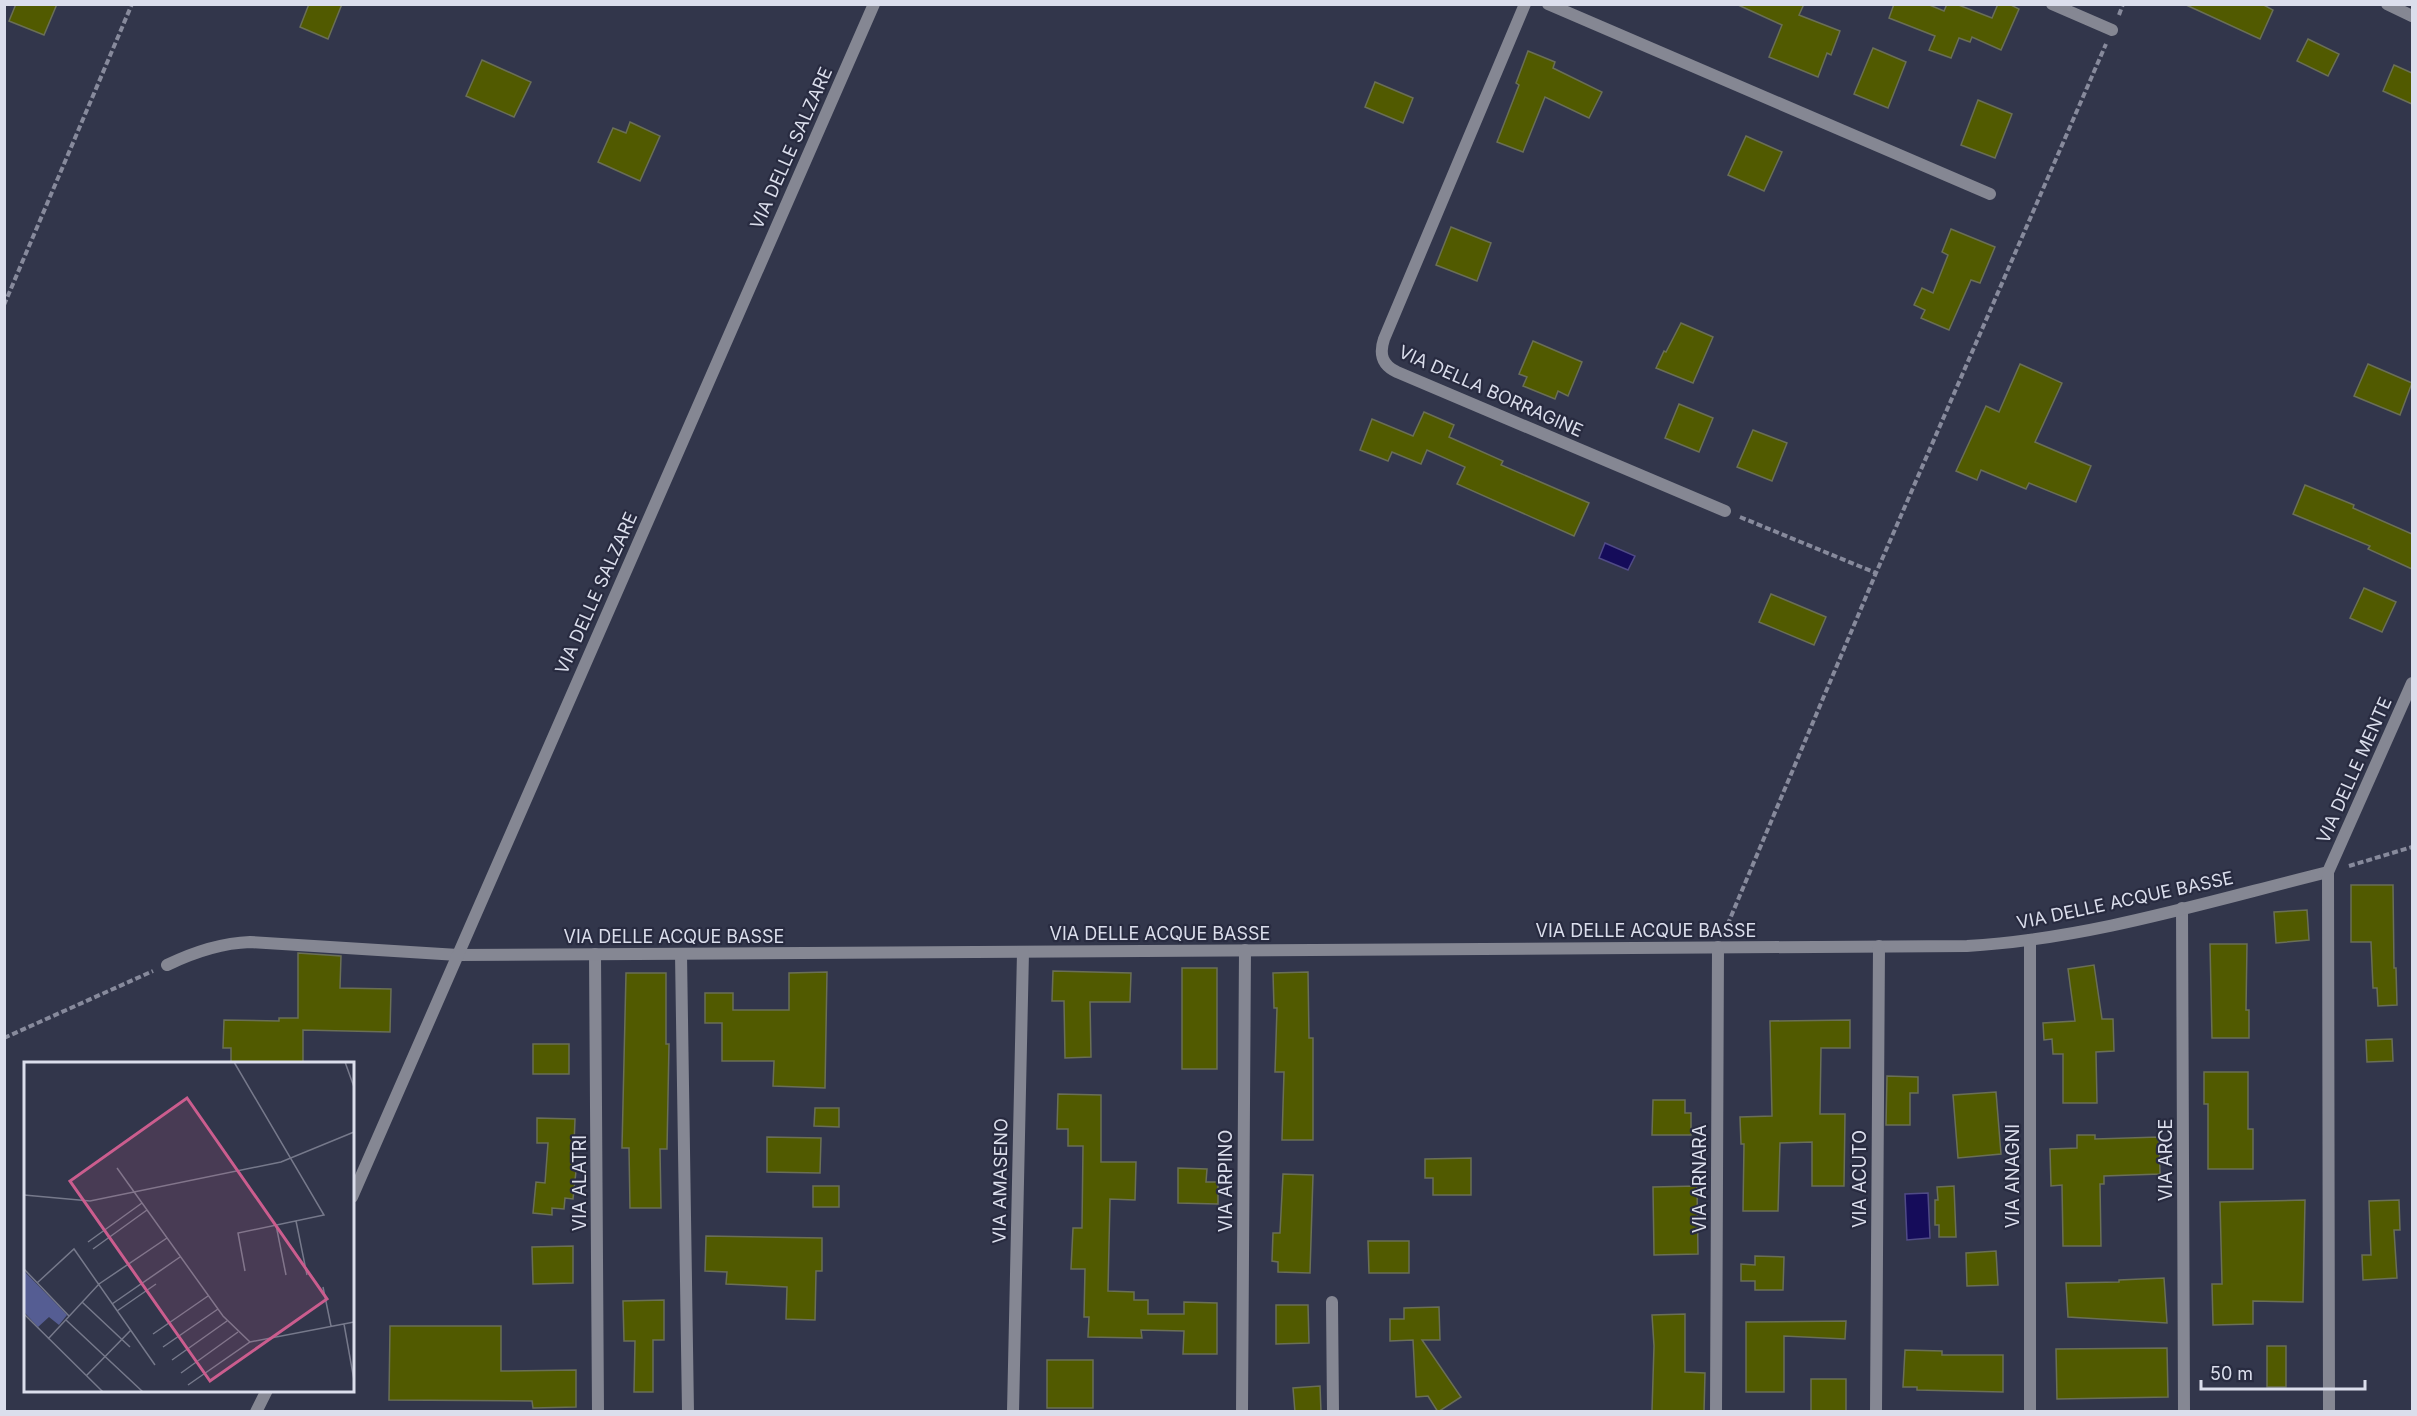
<svg xmlns="http://www.w3.org/2000/svg" width="2417" height="1416" viewBox="0 0 2417 1416" font-family="Inter,sans-serif">
	<style>
		.water { fill: #150c5a; stroke: #504b86; stroke-width: 1.5 }
		.building { fill: #515a00; stroke: #6a6f56; stroke-width: 1.5 }
		.lines { fill: none; stroke-linecap: round; stroke-linejoin: round }
		.path { stroke: #878a9c; stroke-width: 4; stroke-dasharray: 6 3; stroke-linecap: butt }
		.minor { stroke: #858793; stroke-width: 12 }
		.labels { text-anchor: middle; dominant-baseline: central; stroke-width: 4.5; stroke-linejoin: round; paint-order: stroke }
		.street-label { font-size: 18px; fill: #dbdeec; stroke: #282b40 }
		.inset-road { fill: none; stroke: #76798b; stroke-width: 1.5 }
		.view { fill: #cb5d8e; fill-opacity: 0.15; stroke: #cb5d8e; stroke-width: 3 }
		.inset-edge { fill: none; stroke: #dbdeec; stroke-width: 3 }
	</style>
	<rect width="100%" height="100%" fill="#32364b"/>
	<!-- water -->
	<g class="water">
		<path d="M1605,543L1635,556L1628,570L1599,558Z"/>
		<path d="M1928,1193L1930,1238L1907,1240L1905,1194Z"/>
	</g>
	<!-- building -->
	<g class="building">
		<path d="M16,4H57L44,35L9,21Z"/>
		<path d="M309,4H342L328,39L300,27Z"/>
		<path d="M1736,4H1804L1799,15L1840,31L1831,55L1827,53L1818,77L1769,57L1782,25Z"/>
		<path d="M1894,4H1927L1944,11L1947,4H1956L1992,18L1998,4H2009L2019,9L2001,50L1972,37L1970,42L1959,38L1951,58L1929,50L1935,36L1889,18Z"/>
		<path d="M2184,4H2262L2273,10L2260,39Z"/>
		<path d="M2308,39L2339,54L2328,76L2297,61Z"/>
		<path d="M1873,48L1906,62L1888,108L1854,94Z"/>
		<path d="M1528,51L1555,62L1553,68L1602,92L1589,118L1545,97L1523,152L1497,142L1519,85L1516,83Z"/>
		<path d="M482,60L531,82L514,117L466,96Z"/>
		<path d="M2394,65L2412,73V104L2383,91Z"/>
		<path d="M1375,82L1413,98L1403,123L1365,107Z"/>
		<path d="M1978,100L2012,114L1995,158L1961,145Z"/>
		<path d="M630,122L660,136L640,181L598,162L613,128L626,133Z"/>
		<path d="M1746,136L1782,152L1764,191L1728,175Z"/>
		<path d="M1451,227L1491,243L1477,281L1436,265Z"/>
		<path d="M1951,229L1995,247L1980,283L1971,280L1949,330L1921,318L1925,310L1914,305L1922,288L1933,293L1948,255L1942,252Z"/>
		<path d="M1681,323L1713,337L1693,383L1656,368L1664,351L1666,352Z"/>
		<path d="M1533,341L1582,362L1568,396L1558,391L1555,399L1523,386L1527,377L1519,374Z"/>
		<path d="M2020,364L2062,383L2035,442L2091,466L2076,502L2029,483L2026,489L1981,470L1977,480L1956,471L1986,406L1999,412Z"/>
		<path d="M2368,364L2412,383L2400,415L2354,396Z"/>
		<path d="M1679,404L1713,418L1699,452L1665,438Z"/>
		<path d="M1424,412L1454,425L1449,437L1503,461L1501,465L1589,503L1574,536L1457,484L1465,467L1427,450L1421,464L1392,452L1388,461L1360,450L1372,419L1413,436Z"/>
		<path d="M1753,430L1787,443L1772,481L1737,467Z"/>
		<path d="M2305,485L2354,505L2353,508L2412,534V569L2368,549L2370,546L2293,514Z"/>
		<path d="M2364,588L2396,602L2382,632L2350,618Z"/>
		<path d="M1771,594L1826,617L1814,645L1759,622Z"/>
		<path d="M2351,885H2393L2394,968H2396L2397,1005L2378,1006L2377,988H2373L2371,942H2351Z"/>
		<path d="M2307,910L2309,940L2276,943L2274,912Z"/>
		<path d="M2210,944H2247L2246,1010H2249V1038H2212Z"/>
		<path d="M298,953L341,956L340,988L391,989L390,1032L303,1030V1064H231V1048H223L224,1020L279,1021V1018H298Z"/>
		<path d="M2094,965L2102,1019H2113L2114,1051L2096,1052L2097,1103H2063V1054H2053L2052,1039L2044,1040L2043,1023L2075,1021L2068,969Z"/>
		<rect x="1182" y="968" width="35" height="101"/>
		<path d="M1053,971L1131,973L1130,1002H1090L1091,1057L1065,1058L1064,1001H1052Z"/>
		<path d="M827,972L825,1088L773,1086L774,1061H722V1023H705V993H733V1010H789V973Z"/>
		<path d="M1308,972L1309,1038H1313V1140H1282L1284,1072H1275L1277,1008H1274L1273,973Z"/>
		<path d="M626,973H666V1044H669L667,1149H660L661,1208H630L629,1148H622Z"/>
		<path d="M1850,1020V1048H1821L1820,1114H1845L1844,1186H1812V1142L1780,1143L1778,1211H1743L1744,1144H1741L1740,1117L1772,1116L1770,1021Z"/>
		<path d="M2392,1039L2393,1061L2367,1062L2366,1040Z"/>
		<rect x="533" y="1044" width="36" height="30"/>
		<path d="M2204,1072H2248V1129H2253V1169H2208V1104H2204Z"/>
		<path d="M1887,1076L1918,1077V1093H1910V1125H1886Z"/>
		<path d="M1996,1092L2001,1154L1958,1158L1953,1095Z"/>
		<path d="M1058,1094L1101,1095V1162H1136L1135,1200L1110,1199L1108,1291L1134,1292V1300H1148V1314H1184V1302L1217,1303V1354H1183L1184,1331L1141,1330L1142,1338L1088,1337L1089,1317H1084L1085,1269H1071L1073,1228H1082L1083,1146H1068V1129H1057Z"/>
		<path d="M1653,1100H1685V1113H1691V1135H1652Z"/>
		<path d="M815,1108H839V1127L814,1126Z"/>
		<path d="M537,1118L575,1119L573,1170L576,1171L573,1199L565,1198L564,1209L552,1208V1215L533,1213L536,1182L545,1183L548,1143H537Z"/>
		<path d="M2077,1135H2095V1139L2159,1137L2160,1174L2104,1176V1184H2100L2101,1246H2063L2062,1185L2051,1186L2050,1149L2077,1148Z"/>
		<path d="M767,1137L821,1138L820,1173L767,1172Z"/>
		<path d="M1471,1158V1195H1433V1178H1425V1159Z"/>
		<path d="M1178,1168L1207,1169L1206,1182H1218V1204L1178,1203Z"/>
		<path d="M1283,1174L1313,1175L1310,1273L1278,1272V1262L1272,1261L1273,1233H1280Z"/>
		<rect x="813" y="1186" width="26" height="21"/>
		<path d="M1697,1186L1698,1254L1654,1255L1653,1187Z"/>
		<path d="M1954,1186L1956,1237H1939V1225H1935V1200H1938L1937,1187Z"/>
		<path d="M2305,1200L2303,1302L2253,1301V1324L2213,1325L2212,1284H2222L2220,1202Z"/>
		<path d="M2399,1200L2400,1230H2394L2397,1278L2363,1280L2362,1255H2371L2369,1201Z"/>
		<path d="M706,1236L822,1238V1271H816L815,1320L786,1319L787,1287L726,1284L727,1272L705,1271Z"/>
		<path d="M1368,1241H1409V1273H1369Z"/>
		<path d="M573,1246V1283L533,1284L532,1247Z"/>
		<path d="M1996,1251L1998,1285L1967,1286L1966,1253Z"/>
		<path d="M1755,1256L1784,1257L1783,1290H1755V1281H1741V1264L1755,1265Z"/>
		<path d="M2164,1278L2167,1323L2068,1317L2066,1283L2119,1282V1280Z"/>
		<path d="M664,1300V1340H653V1392H634L635,1341H624L623,1301Z"/>
		<path d="M1276,1305H1308L1309,1343L1276,1344Z"/>
		<path d="M1439,1307L1440,1340H1422L1461,1397L1438,1412L1428,1396L1416,1397L1413,1340L1390,1341V1319H1404V1308Z"/>
		<path d="M1685,1314V1372L1705,1373L1704,1412L1652,1411L1654,1346L1652,1315Z"/>
		<path d="M1846,1321L1845,1339L1784,1336V1392H1746V1322Z"/>
		<path d="M390,1326H501V1371L576,1370V1407L533,1408L532,1401L389,1400Z"/>
		<rect x="2267" y="1346" width="19" height="41"/>
		<path d="M2167,1348L2168,1397L2057,1399L2056,1349Z"/>
		<path d="M1905,1350L1942,1351V1355H2003V1392L1917,1390V1387H1903Z"/>
		<rect x="1047" y="1360" width="46" height="48"/>
		<rect x="1811" y="1379" width="35" height="33"/>
		<path d="M1320,1386L1321,1412H1295L1293,1388Z"/>
	</g>
	<g class="lines">
		<!-- path -->
		<g class="path">
			<path d="M2119,15L2123,4"/>
			<path d="M4,305L132,4"/>
			<path d="M1740,517L1876,573"/>
			<path d="M2349,866L2412,847"/>
			<path d="M1724,933L1876,573L2106,44"/>
			<path d="M4,1038L153,971"/>
		</g>
		<!-- minor -->
		<g class="minor">
			<path d="M1525,4L1384,339C1379,354 1382,365 1397,372L1725,511"/>
			<path d="M1548,4L1990,194"/>
			<path d="M2052,4L2112,30"/>
			<path d="M2387,4L2412,16"/>
			<path d="M2182,908L2184,1412"/>
			<path d="M2030,940V1412"/>
			<path d="M595,954L598,1412"/>
			<path d="M681,954L688,1412"/>
			<path d="M167,965C194,952 221,943 250,942L458,955L1967,946C2089,939 2210,901 2328,872"/>
			<path d="M352,1197L874,4"/>
			<path d="M1332,1302L1333,1412"/>
			<path d="M256,1412L267,1390"/>
			<path d="M1013,1412L1023,952"/>
			<path d="M1242,1412L1245,950"/>
			<path d="M1716,1412L1718,947"/>
			<path d="M1876,1412L1879,946"/>
			<path d="M2329,1412L2328,872L2412,683"/>
		</g>
	</g>
	<g class="labels">
		<!-- street labels -->
		<g class="street-label">
			<text transform="translate(791 148) rotate(-66)">VIA DELLE SALZARE</text>
			<text transform="translate(1491 391) rotate(24)">VIA DELLA BORRAGINE</text>
			<text transform="translate(596 593) rotate(-66)">VIA DELLE SALZARE</text>
			<text transform="translate(2354 770) rotate(-66)">VIA DELLE MENTE</text>
			<text transform="translate(2125 900) rotate(-12)">VIA DELLE ACQUE BASSE</text>
			<text x="1646" y="930">VIA DELLE ACQUE BASSE</text>
			<text x="1160" y="933">VIA DELLE ACQUE BASSE</text>
			<text x="674" y="936">VIA DELLE ACQUE BASSE</text>
			<text transform="translate(2165 1160) rotate(-90)">VIA ARCE</text>
			<text transform="translate(2012 1176) rotate(-90)">VIA ANAGNI</text>
			<text transform="translate(1699 1179) rotate(-90)">VIA ARNARA</text>
			<text transform="translate(1859 1179) rotate(-90)">VIA ACUTO</text>
			<text transform="translate(1000 1181) rotate(-89)">VIA AMASENO</text>
			<text transform="translate(1225 1181) rotate(-90)">VIA ARPINO</text>
			<text transform="translate(579 1183) rotate(-90)">VIA ALATRI</text>
		</g>
	</g>
	<!-- overview -->
	<g transform="translate(24 1062)">
		<rect width="330" height="330" fill="#32364b"/>
		<path d="M0,209L43,253L35,263L25,255L14,265L0,250Z" fill="#555d93"/>
		<path class="inset-road" d="M210,0L300,153L214,171L221,209M321,0L330,25M93,106L199,254L226,280M0,133L66,139L257,100L330,70M272,159L283,213M252,163L262,213M64,180L118,141M69,187L123,148M0,207L45,254M13,221L50,187L131,303M299,225L307,264M58,240L106,285M88,242L156,195M93,249L132,222M0,252L79,330M42,258L119,330M320,262L330,318M129,272L184,234M24,277L75,222L143,176M139,285L194,247M148,298L203,259M157,311L214,270M62,314L107,268M164,323L226,280L330,260"/>
		<path class="view" d="M163,36L303,237L186,319L46,119Z"/>
		<rect width="330" height="330" class="inset-edge"/>
	</g>
	<!-- border -->
	<rect width="2417" height="1416" fill="none" stroke="#dbdeec" stroke-width="12"/>
	<!-- scale -->
	<path d="M2201 1380v9h164v-9" fill="none" stroke="#dbdeec" stroke-width="3"/>
	<text x="2210" y="1380" font-size="18" fill="#dbdeec" stroke="#282b40" stroke-width="4.5" paint-order="stroke">50 m</text>
</svg>
